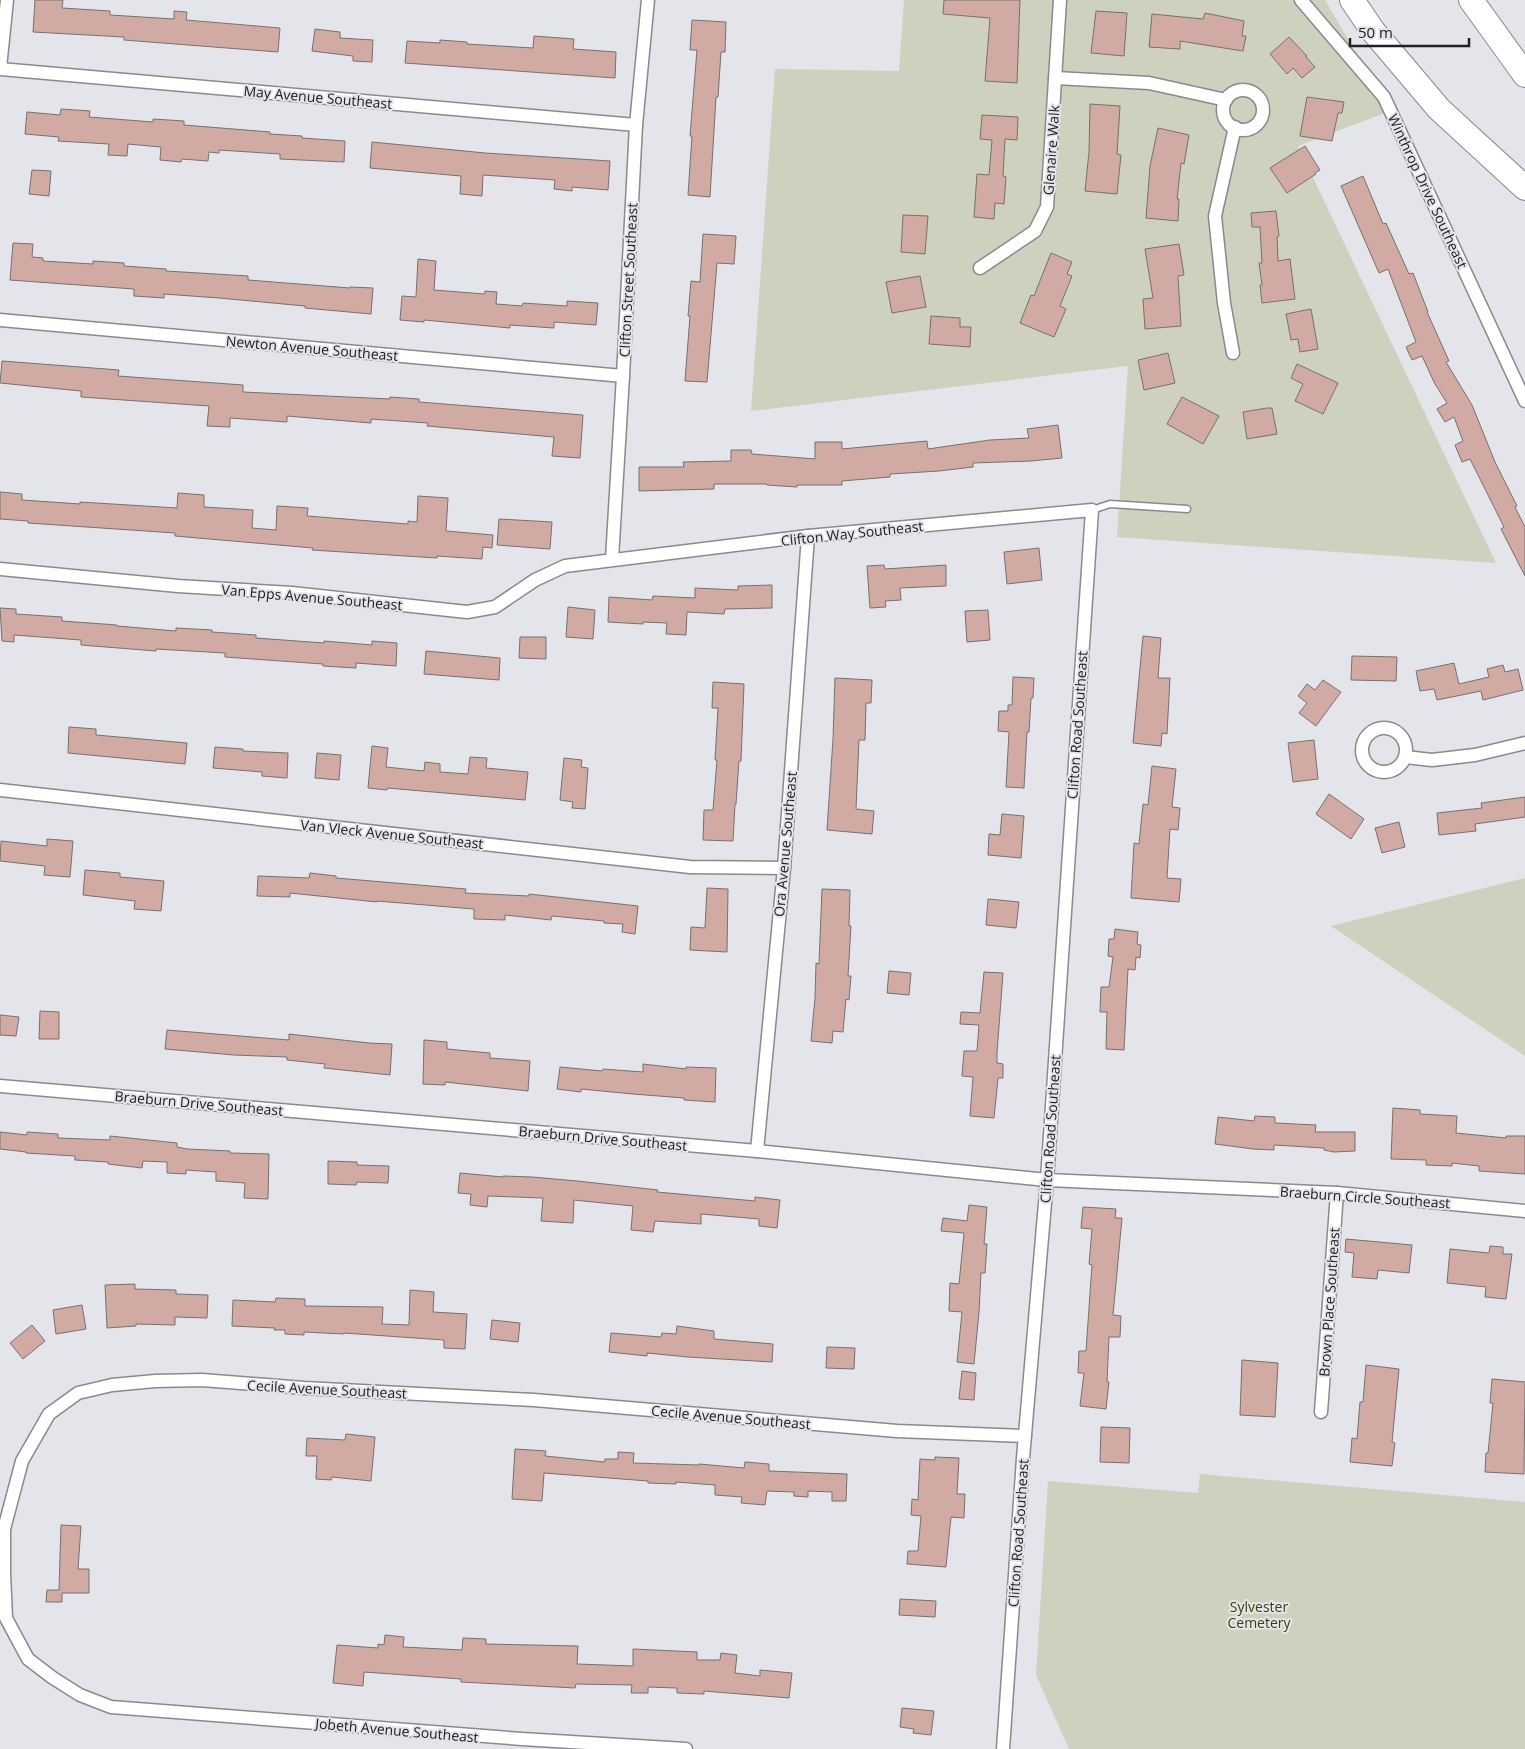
<svg xmlns="http://www.w3.org/2000/svg" width="1525" height="1749" viewBox="0 0 1525 1749" font-family="'Open Sans',sans-serif">
	<style>
		.green { fill: #ced1bd }
		.building { fill: #d1aba3; stroke: #77706e }
		.lines { fill: none; stroke-linecap: round; stroke-linejoin: round }
		.service-casing { stroke: #898a90; stroke-width: 9 }
		.minor-casing { stroke: #898a90; stroke-width: 15 }
		.motorway-casing { stroke: #898a90; stroke-width: 26 }
		.service { stroke: #fff; stroke-width: 6 }
		.minor { stroke: #fff; stroke-width: 12 }
		.motorway { stroke: #fff; stroke-width: 24 }
		.labels { text-anchor: middle; dominant-baseline: central; stroke-width: 4; stroke-linejoin: round; paint-order: stroke }
		.street-label { font-size: 14px; fill: #212123; stroke: #e4e4eb }
		.park-label { font-size: 14px; fill: #3c4106; stroke: #e4e4eb }
	</style>
	<rect width="100%" height="100%" fill="#e4e4eb"/>
	<!-- green -->
	<g class="green">
		<path d="M904,0H1325L1390,111L1298,146L1496,563L1117,537L1128,366L751,411L775,69L899,71Z"/>
		<path d="M1525,878V1056L1331,926Z"/>
		<path d="M1200,1474L1525,1502V1749H1069L1036,1675L1048,1481L1198,1493Z"/>
	</g>
	<!-- building -->
	<g class="building">
		<path d="M35,0H63L62,8L110,11V15L174,19V11L187,12L186,20L280,28L278,52L124,40V37L33,32Z"/>
		<path d="M944,0H1020L1017,83L985,81L990,18L943,14Z"/>
		<path d="M1096,11L1127,13L1124,56L1091,53Z"/>
		<path d="M1205,13L1244,21L1242,36H1246L1243,51L1180,41V49L1149,47L1152,14L1203,19Z"/>
		<path d="M692,20L726,22L725,52H721L718,97H716L710,197L688,195L692,136H690L697,50H690Z"/>
		<path d="M315,29L340,32V38L373,40L372,62L353,61V56L312,51Z"/>
		<path d="M534,36L574,39L573,49L616,52L615,78L405,63L407,41L440,43V40L467,42V44L533,48Z"/>
		<path d="M1289,37L1307,56L1306,57L1315,67L1302,78L1293,68L1287,74L1270,54Z"/>
		<path d="M1307,97L1344,102L1342,113H1338L1332,141L1300,136Z"/>
		<path d="M1090,104L1120,106L1117,154L1121,155L1117,194L1085,191L1089,152Z"/>
		<path d="M61,109L90,111L89,117L153,122V119L184,121V125L270,132V134L302,136V138L345,141L344,162L280,159V154L219,150V153L209,152L208,161L182,159L181,162L160,160L161,147L128,144L127,156L108,155L109,144L58,141L59,137L25,134L27,112L60,115Z"/>
		<path d="M982,115L1018,117L1017,140L1005,139L1003,176L1006,177L1004,204L995,203L994,219L974,217L977,174L989,175L992,140L980,139Z"/>
		<path d="M1158,128L1189,135L1184,164L1181,163L1177,199H1179L1178,221L1146,218L1150,166Z"/>
		<path d="M372,142L485,153L610,161L608,190L572,187V191L554,189L555,180L483,175L482,196L460,194L461,176L370,168Z"/>
		<path d="M1305,146L1320,170L1315,173L1316,174L1287,193L1270,168Z"/>
		<path d="M32,170L51,171L49,196L29,194Z"/>
		<path d="M1363,176L1383,224L1386,223L1409,274L1413,273L1428,312H1427L1449,361L1446,362L1472,405L1495,462L1517,506L1515,507L1525,527V576L1501,529L1504,527L1470,459L1462,462L1455,445L1463,441L1454,417L1445,422L1437,409L1447,403L1435,384L1422,356L1412,360L1406,347L1416,342L1388,269L1379,273L1341,186Z"/>
		<path d="M1276,211L1279,236L1277,237L1278,261L1290,259L1295,299L1262,303L1260,285H1262L1259,263H1262L1260,227H1252L1251,213Z"/>
		<path d="M903,215L928,216L925,254L901,252Z"/>
		<path d="M703,234L736,236L734,264L717,263L707,382L685,381L690,316H688L691,281L700,282Z"/>
		<path d="M13,243L33,244L32,257L43,258V261L93,264V261L124,263V266L166,269V271L248,276V280L350,288V287L373,288L371,314L305,308V306L219,298L164,294V298L134,296V289L10,280Z"/>
		<path d="M1179,244L1184,275L1178,276L1181,326L1145,329L1143,299L1153,298L1145,249Z"/>
		<path d="M1051,253L1072,262L1067,274L1072,276L1060,306L1066,309L1054,337L1020,323L1031,295L1034,296Z"/>
		<path d="M418,259L436,261L434,290L484,294L485,291L497,292L496,304L522,306L523,303L567,306V301L598,303L596,325L554,322V328L510,325V328L424,320V322L400,320L402,296L416,297Z"/>
		<path d="M920,276L926,307L892,313L886,282Z"/>
		<path d="M1311,309L1318,349L1300,352L1298,339L1291,340L1286,314Z"/>
		<path d="M931,316L960,318V327H971L970,347L929,344Z"/>
		<path d="M1168,353L1175,383L1144,390L1138,360Z"/>
		<path d="M2,361L119,370L118,376L243,385V392L390,399V397L419,399V402L583,415L580,458L552,456L554,437L427,426L428,423L371,419V423L287,416V422L230,418V427L207,426L209,406L81,397V391L0,383Z"/>
		<path d="M1297,364L1338,383L1323,414L1295,401L1303,384L1291,378Z"/>
		<path d="M1182,397L1219,416L1203,444L1167,424Z"/>
		<path d="M1267,408H1272L1277,434L1247,439L1243,412Z"/>
		<path d="M1058,425L1062,458L1031,461L973,463V467L939,471L890,474V477L842,481V485H797V487L767,485V484H714V489L639,491V467H684L683,462L731,461V450H751L752,454L815,459V442H842V449L927,441L928,449L990,440L1029,438L1027,429Z"/>
		<path d="M0,492L22,494V500L80,504V502L177,508L178,493L204,495V507L253,510L252,528L276,530L277,506L308,508L307,516L408,524V521L417,522L418,496L448,498L446,531L493,535L492,548L483,547L482,559L437,556V558L312,550L313,548L175,536V533L28,523V521L0,519Z"/>
		<path d="M499,519L552,522L550,549L497,545Z"/>
		<path d="M1039,548L1042,580L1007,584L1004,552Z"/>
		<path d="M884,565L885,569L946,565V586L900,588L901,600L885,601L886,607L870,608L867,566Z"/>
		<path d="M772,585V608L725,609L724,614L687,612L686,635L666,634L667,623L643,622V624L608,622L609,597L652,600L653,596L695,598V588L738,590V586Z"/>
		<path d="M568,607L595,610L593,639L566,637Z"/>
		<path d="M0,608L16,609V614L62,617V621L117,625V626L176,631V628L212,630V632L256,635V638L324,643V641L372,645V641L397,643L396,666L356,663V668L323,666V664L225,657V653L156,649V651L81,645V640L14,635V642L2,641Z"/>
		<path d="M988,610L990,640L967,642L965,611Z"/>
		<path d="M1143,636L1161,638L1158,678H1170L1167,734L1162,733L1161,746L1133,743Z"/>
		<path d="M520,637H546V659L519,658Z"/>
		<path d="M426,651L500,658L499,680L424,674Z"/>
		<path d="M1352,656L1397,657L1396,681L1351,680Z"/>
		<path d="M1454,663L1459,684L1489,677L1487,669L1503,665L1505,672L1518,669L1523,690L1483,700L1481,691L1437,700L1434,689L1420,691L1416,671Z"/>
		<path d="M1013,677L1034,678L1033,698H1031L1029,732H1027L1024,788L1006,787L1009,732L998,731L999,711H1008V705H1012Z"/>
		<path d="M835,678L872,680L871,703H866L865,740H859L856,809L874,811L872,834L827,830L833,739Z"/>
		<path d="M1323,680L1341,692L1316,726L1299,713L1307,703L1298,696L1307,684L1315,690Z"/>
		<path d="M713,682L744,684L741,761H739L736,804H735L733,841L703,840L704,810H713L717,760H715L718,708H712Z"/>
		<path d="M69,727L96,729V735L187,743L185,764L68,753Z"/>
		<path d="M1314,740L1318,779L1293,782L1288,743Z"/>
		<path d="M372,746L388,748L386,767L424,771L425,762L440,764V772L468,774L470,757L487,758L486,768L528,772L525,800L387,788V790L368,788Z"/>
		<path d="M215,747L243,749V751L288,753L287,778L262,776V772L213,768Z"/>
		<path d="M317,753L341,755L339,780L315,778Z"/>
		<path d="M564,758L582,760L581,767L588,768L585,809L572,808L573,802L560,800Z"/>
		<path d="M1152,766L1176,769L1172,807L1180,808L1178,830L1170,829L1167,878L1181,879L1179,902L1131,898L1134,843L1139,844L1143,804L1148,805Z"/>
		<path d="M1329,794L1364,819L1351,839L1316,814Z"/>
		<path d="M1525,797V817L1475,824L1476,831L1439,835L1437,813L1482,808L1481,803Z"/>
		<path d="M1002,814L1024,816L1021,858L988,855L989,834L1000,835Z"/>
		<path d="M1399,822L1405,847L1382,853L1375,828Z"/>
		<path d="M47,839L73,841L70,877L44,875L45,866L0,861L1,841L47,846Z"/>
		<path d="M85,870L120,873V877L164,881L161,911L134,909L135,901L83,895Z"/>
		<path d="M310,873L336,876V878L466,889L465,893L529,896V894L638,906L635,934L622,932L623,924L604,923V921L552,916L551,920L505,915V920L474,919V909L377,901V902L290,893V897L257,896L258,876L309,878Z"/>
		<path d="M707,888L728,889L727,952L690,950L691,927L705,928Z"/>
		<path d="M822,889L850,890L849,926H851L848,976H851L849,1000L846,999L843,1032L833,1031L832,1043L811,1041L815,998L816,963L819,964Z"/>
		<path d="M988,899L1019,902L1016,928L986,925Z"/>
		<path d="M1115,929L1138,932L1137,944L1141,945L1140,958L1136,957L1135,970L1128,969L1124,1050L1106,1049L1107,1012H1100L1101,987H1109L1113,957L1108,956L1109,939H1114Z"/>
		<path d="M889,971L911,973L909,995L887,993Z"/>
		<path d="M984,972L1003,973L997,1053V1063L1003,1064V1078H998L994,1118L970,1116L973,1077L962,1076L964,1051H977L979,1025L960,1024L961,1012L980,1013Z"/>
		<path d="M40,1011L59,1012V1039H39Z"/>
		<path d="M0,1015L19,1017L16,1036L0,1035Z"/>
		<path d="M167,1030L289,1040V1034L369,1043L392,1044L390,1075L324,1068L325,1064L287,1060V1057L234,1055L165,1049Z"/>
		<path d="M424,1040L447,1042V1049L490,1053V1058L530,1061L528,1091L445,1082V1085L423,1084Z"/>
		<path d="M643,1064L686,1069V1067L716,1068L715,1102L684,1100V1098L633,1094L581,1089V1092L557,1089L560,1067L602,1071L603,1069L643,1072Z"/>
		<path d="M1393,1108L1420,1110V1114L1457,1116L1456,1133L1506,1138V1136H1525V1174L1479,1171V1166L1452,1163V1166L1426,1165V1160L1391,1159Z"/>
		<path d="M1255,1116L1275,1117V1123L1316,1125L1315,1132H1355V1151L1334,1152L1324,1150V1148L1274,1145V1150L1253,1149L1215,1144L1218,1117L1254,1121Z"/>
		<path d="M0,1132L27,1135V1132L58,1134V1138L110,1140V1136L177,1143V1147L187,1149L230,1151V1153L269,1154L268,1199L244,1198L245,1183L216,1181V1172L186,1170V1174L167,1173V1162L143,1161L142,1168L108,1164V1162L75,1160V1156L26,1153V1152L0,1149Z"/>
		<path d="M328,1161L357,1162V1165L389,1166L388,1183L357,1182L356,1185L328,1184Z"/>
		<path d="M460,1173L503,1177V1176L532,1177L577,1181L658,1190L657,1192L755,1201V1197L780,1200L777,1228L759,1226V1219L701,1214V1224L655,1221L653,1232L631,1230L633,1206L574,1200L573,1223L541,1221L543,1198L488,1196L487,1207L470,1205L471,1194L458,1193Z"/>
		<path d="M969,1205L987,1207L984,1244H987L985,1273H981L979,1312L974,1364L957,1362L962,1312L949,1311L950,1283L959,1284L964,1233L941,1231L943,1218L967,1221Z"/>
		<path d="M1083,1207L1116,1209L1115,1218H1122L1113,1315L1121,1316L1120,1337H1109L1107,1382H1109L1106,1409L1080,1406L1084,1373H1078L1079,1351H1086L1092,1265L1089,1264L1092,1229L1081,1228Z"/>
		<path d="M1346,1239L1412,1245L1409,1273L1378,1270L1377,1279L1352,1277L1354,1253L1345,1252Z"/>
		<path d="M1490,1246L1503,1247V1254H1512L1506,1299L1485,1297L1486,1287L1447,1283L1450,1249L1489,1253Z"/>
		<path d="M135,1284V1289L176,1290V1294L208,1295L207,1318L175,1317V1325L136,1324V1326L107,1328L105,1285Z"/>
		<path d="M410,1290L434,1292L433,1312L467,1314L465,1349L444,1348V1340L344,1333V1334L304,1332V1335L285,1334V1330H274L275,1328L232,1326L233,1300L275,1302L276,1298L305,1299V1306L383,1307L382,1324L409,1325Z"/>
		<path d="M82,1305L86,1329L56,1334L53,1310Z"/>
		<path d="M492,1320L520,1323L518,1342L490,1339Z"/>
		<path d="M32,1325L45,1341L23,1359L10,1343Z"/>
		<path d="M677,1326L714,1331V1339L773,1344L772,1362L688,1357L647,1353V1356L609,1352L611,1333L661,1337L662,1333L676,1334Z"/>
		<path d="M827,1347L855,1348L854,1369L826,1368Z"/>
		<path d="M1242,1360L1278,1363L1275,1417L1240,1415Z"/>
		<path d="M1366,1365L1399,1369L1392,1442L1395,1443L1392,1466L1350,1462L1352,1438L1357,1439L1360,1402H1363Z"/>
		<path d="M962,1371L976,1373L974,1400L959,1399Z"/>
		<path d="M1492,1379L1525,1382L1524,1474L1485,1472L1486,1453H1488L1493,1403H1490Z"/>
		<path d="M1101,1427L1130,1428L1129,1463L1100,1462Z"/>
		<path d="M346,1434L375,1437L371,1481L332,1477L331,1480L316,1479L317,1456H306L307,1438L345,1440Z"/>
		<path d="M515,1449L546,1451L545,1456L604,1462L605,1459H618V1452L634,1453L633,1463L699,1465V1464L744,1468L745,1462L769,1464V1471L847,1474L846,1501H832V1492L808,1491V1497L794,1496V1492L767,1491L765,1505L741,1503L742,1497L715,1495V1485L676,1482V1484L648,1483V1481L544,1473L542,1501L512,1499Z"/>
		<path d="M935,1457L959,1458L957,1494H965L964,1518L951,1517L946,1567L907,1564L908,1551H918L921,1516L911,1515L912,1499L918,1500L920,1459L935,1460Z"/>
		<path d="M61,1525L81,1526L78,1569H89V1593H62V1602H46L47,1590H59Z"/>
		<path d="M900,1599L936,1601L935,1617L899,1615Z"/>
		<path d="M385,1635L404,1637L403,1647L462,1650L463,1638L486,1639V1644L578,1646L577,1664L633,1666V1649L697,1652V1660H720L721,1653L737,1655L735,1673L760,1676V1670L792,1673L789,1698L704,1691V1694L677,1693V1688L648,1687V1693H631L632,1685L576,1684L575,1688L461,1682V1679L364,1672L363,1686L333,1683L337,1645L378,1648V1644L384,1645Z"/>
		<path d="M902,1708L934,1711L931,1735L913,1733L914,1729L900,1727Z"/>
	</g>
	<g class="lines">
		<defs>
			<path id="service" d="M1092,510L1110,504L1187,509"/>
			<g id="minor">
				<path d="M1301,0L1384,97L1525,401"/>
				<path d="M0,68L7,0"/>
				<path d="M0,69L636,125"/>
				<path d="M1055,78L1149,83L1226,100"/>
				<circle cx="1243" cy="110" r="20"/>
				<path d="M980,268L1035,231L1047,207L1060,0"/>
				<path d="M0,320L623,376"/>
				<path d="M1233,353L1224,303L1215,216L1235,127"/>
				<path d="M612,559L623,376L636,125L648,0"/>
				<path d="M0,569L178,586L292,593L467,612L495,607L535,580L565,566L808,536L1092,510L1047,1180L1023,1458L1003,1749"/>
				<circle cx="1384" cy="750" r="22"/>
				<path d="M1405,757L1432,760L1475,755L1525,743"/>
				<path d="M0,790L690,867L784,868"/>
				<path d="M0,1086L757,1151L1047,1180L1337,1193L1525,1211"/>
				<path d="M757,1151L784,868L808,536"/>
				<path d="M1321,1412L1337,1193"/>
				<path d="M686,1749L522,1739L111,1707L80,1695L53,1678L28,1659L6,1618L4,1573V1529L22,1461L49,1414L78,1393L112,1385L155,1381L202,1380L304,1388L534,1400L897,1431L1025,1436"/>
			</g>
			<g id="motorway">
				<path d="M1352,0L1373,31L1439,109L1525,188"/>
				<path d="M1471,0L1525,75"/>
			</g>
		</defs>
		<!-- service casing -->
		<use href="#service" class="service-casing"/>
		<!-- minor casing -->
		<use href="#minor" class="minor-casing"/>
		<!-- motorway casing -->
		<use href="#motorway" class="motorway-casing"/>
		<!-- service -->
		<use href="#service" class="service"/>
		<!-- minor -->
		<use href="#minor" class="minor"/>
		<!-- motorway -->
		<use href="#motorway" class="motorway"/>
	</g>
	<g class="labels">
		<!-- street labels -->
		<g class="street-label">
			<text transform="translate(318 97) rotate(5)">May Avenue Southeast</text>
			<text transform="translate(1051 150) rotate(-86)">Glenaire Walk</text>
			<text transform="translate(1428 191) rotate(65)">Winthrop Drive Southeast</text>
			<text transform="translate(628 280) rotate(-87)">Clifton Street Southeast</text>
			<text transform="translate(312 348) rotate(5)">Newton Avenue Southeast</text>
			<text transform="translate(852 533) rotate(-6)">Clifton Way Southeast</text>
			<text transform="translate(312 597) rotate(5)">Van Epps Avenue Southeast</text>
			<text transform="translate(1077 725) rotate(-86)">Clifton Road Southeast</text>
			<text transform="translate(392 834) rotate(6)">Van Vleck Avenue Southeast</text>
			<text transform="translate(785 844) rotate(-85)">Ora Avenue Southeast</text>
			<text transform="translate(199 1103) rotate(5)">Braeburn Drive Southeast</text>
			<text transform="translate(1050 1129) rotate(-86)">Clifton Road Southeast</text>
			<text transform="translate(603 1138) rotate(5)">Braeburn Drive Southeast</text>
			<text transform="translate(1365 1197) rotate(4)">Braeburn Circle Southeast</text>
			<text transform="translate(1329 1302) rotate(-86)">Brown Place Southeast</text>
			<text transform="translate(327 1389) rotate(3)">Cecile Avenue Southeast</text>
			<text transform="translate(731 1417) rotate(5)">Cecile Avenue Southeast</text>
			<text transform="translate(1018 1533) rotate(-86)">Clifton Road Southeast</text>
			<text transform="translate(397 1730) rotate(5)">Jobeth Avenue Southeast</text>
		</g>
		<!-- park labels -->
		<g class="park-label">
			<text x="1259" y="1606">Sylvester<tspan x="1259" dy="16">Cemetery</tspan></text>
		</g>
	</g>
	<!-- scale -->
	<path d="M1350 38v8h119v-8" fill="none" stroke="#212123" stroke-width="2.5"/>
	<text x="1358" y="38" font-size="15" fill="#212123" stroke="#e4e4eb" stroke-width="4" paint-order="stroke">50 m</text>
</svg>
